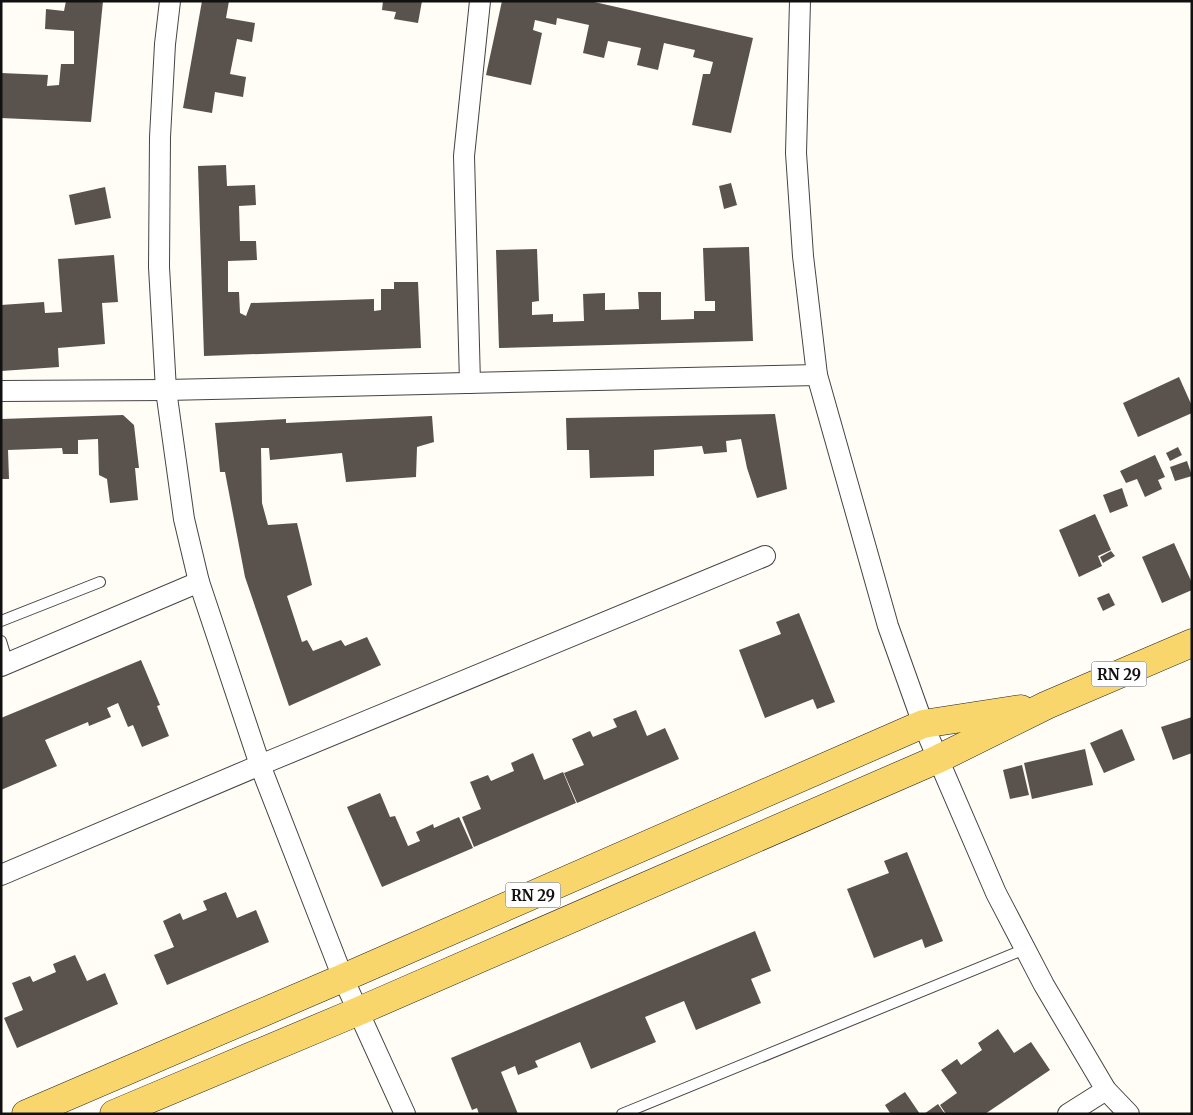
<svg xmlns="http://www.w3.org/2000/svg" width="1193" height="1115" viewBox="0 0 1193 1115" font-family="Merriweather,serif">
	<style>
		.building { fill: #5a524d }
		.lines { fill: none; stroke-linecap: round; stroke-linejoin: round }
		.service-casing { stroke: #444; stroke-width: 12 }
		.minor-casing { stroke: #444; stroke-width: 22 }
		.primary-casing { stroke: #222; stroke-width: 29 }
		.service { stroke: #fff; stroke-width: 10 }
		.minor { stroke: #fff; stroke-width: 20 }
		.primary { stroke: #f9d66b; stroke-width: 28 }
		.labels { text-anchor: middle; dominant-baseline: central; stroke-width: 5; stroke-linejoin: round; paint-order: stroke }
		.shield { fill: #fff; stroke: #585858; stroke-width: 1 }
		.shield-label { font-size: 15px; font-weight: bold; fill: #111 }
	</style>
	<rect width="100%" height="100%" fill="#fffdf5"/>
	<!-- building -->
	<g class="building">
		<path d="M66,1H103L91,122L1,118V73L48,75L47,86L59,85L61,64H74V31L45,29L46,9L64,11Z"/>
		<path d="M202,1H229L226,18L255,23L252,42L237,39L230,74L246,77L243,97L215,92L212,113L183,108Z"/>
		<path d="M383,1H422L418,23L394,19L396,12L382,10Z"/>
		<path d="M502,1H590L753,38L731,133L692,125L703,74H710L713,62L693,57L695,50L664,43L658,70L637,65L641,48L608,41L604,58L583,53L589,25L557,18L556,25L535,20L533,30L542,33L531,85L486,75Z"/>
		<path d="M226,165L227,186L255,185L256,205L239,206L240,241H256L257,260L228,261V292H239L240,313L246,316L251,303L374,299V311L381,310V289H394V282H418L421,348L204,356L198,166Z"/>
		<path d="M731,183L737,205L724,209L719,186Z"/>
		<path d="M105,187L111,218L75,225L69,195Z"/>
		<path d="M749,247L753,341L499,348L496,250L537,249L539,301L532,302V315L553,314V322L584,321L583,294L605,293V310L639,309L638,292H661V320L694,319V311H715V301H705L703,248Z"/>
		<path d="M114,255L118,302L102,303L105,344L58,348L59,367L1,371V305L44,302L45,313L62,312L58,259Z"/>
		<path d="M1179,377L1192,406V413L1138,437L1123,403Z"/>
		<path d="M775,414L787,489L757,498L747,468L741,439L726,441L727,452L704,454L702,446L654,450V476L590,478L589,450H567L566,418Z"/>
		<path d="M123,415L134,425L139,468H135L138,500L110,503L107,479L99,475L98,439L78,440V454H63L62,448L8,450L9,479H1V419Z"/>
		<path d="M432,416L434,442L417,447L416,477L346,482L342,453L270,460L269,448H261L262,503L268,525L297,523L312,585L287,596L302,642L307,640L313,651L341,640L345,646L367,637L381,665L289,706L245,577L225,472H220L215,423L286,419V423Z"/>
		<path d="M1178,447L1182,455L1170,461L1166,453Z"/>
		<path d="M1155,455L1165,477L1158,480L1162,489L1145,497L1137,479L1126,483L1120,471Z"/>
		<path d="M1187,461L1192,476L1175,481L1170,467Z"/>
		<path d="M1122,488L1128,506L1110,513L1103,495Z"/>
		<path d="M1095,514L1111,550L1098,556L1102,566L1079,577L1059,530Z"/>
		<path d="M1174,543L1192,583V590L1162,603L1142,557Z"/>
		<path d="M1111,551L1115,556L1103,563L1100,557Z"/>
		<path d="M1109,593L1115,605L1103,611L1097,598Z"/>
		<path d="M799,613L835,702L817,709L813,699L765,718L739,650L781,634L776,622Z"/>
		<path d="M141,660L160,705L157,706L169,736L142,747L133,725L128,727L118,703L107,708L111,717L89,726L88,722L45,740L57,766L1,790V718Z"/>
		<path d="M636,710L647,736L665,728L679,759L577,803L564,773L584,765L572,739L590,731L593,737L617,727L613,719Z"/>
		<path d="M1192,717V753L1173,760L1161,727Z"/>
		<path d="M1122,729L1135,760L1104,773L1090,743Z"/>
		<path d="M1085,749L1093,785L1032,799L1024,763Z"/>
		<path d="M533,753L544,780L563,772L576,803L474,847L462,817L481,809L470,782L488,775L491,781L514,771L511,763Z"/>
		<path d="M1022,765L1029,795L1010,799L1003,770Z"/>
		<path d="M380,793L390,817L395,816L408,846L420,841L416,832L433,824L434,828L459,817L473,848L382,887L347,807Z"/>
		<path d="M907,852L943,941L925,948L922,939L874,958L847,889L889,873L884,861Z"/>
		<path d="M226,892L237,918L256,910L269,942L167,985L154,955L174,947L163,921L180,913L183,920L207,910L203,901Z"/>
		<path d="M755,931L771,971L751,979L761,1003L696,1030L684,1001L645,1017L656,1042L591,1069L580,1042L535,1061L538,1067L518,1075L515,1066L501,1072L518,1114H479L477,1108L472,1110L451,1058Z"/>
		<path d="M75,955L87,981L105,973L118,1004L17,1048L4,1018L23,1010L12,983L30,976L33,982L56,972L53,964Z"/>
		<path d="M998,1029L1014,1053L1031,1042L1050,1070L985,1114H946L940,1105L957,1093L941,1070L957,1059L961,1065L982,1050L978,1043Z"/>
		<path d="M905,1092L920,1114H888L890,1113L885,1105Z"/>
		<path d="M938,1104L945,1114H924Z"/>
	</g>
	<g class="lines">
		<defs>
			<g id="service">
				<path d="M1,621L100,582"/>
				<path d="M1,641L8,664"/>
				<path d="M622,1114L1025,949"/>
			</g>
			<g id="minor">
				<path d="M170,1L165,44L160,137L159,267L166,390L184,519L199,582L260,765L343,978L405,1114"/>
				<path d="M800,1L796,153L803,256L817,375L888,626L923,724L996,893L1044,985L1106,1090L1129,1114"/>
				<path d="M470,383L464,156L480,1"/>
				<path d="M1,391L166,390L817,375"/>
				<path d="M1,666L199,582"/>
				<path d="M1,875L260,765L765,556"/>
				<path d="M1068,1114L1106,1090"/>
			</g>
			<g id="primary">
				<path d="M26,1114L343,978L923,724L1021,709"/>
				<path d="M114,1114L359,1011L938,759L1047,705L1192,643"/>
			</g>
		</defs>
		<!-- service casing -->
		<use href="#service" class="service-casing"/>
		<!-- minor casing -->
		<use href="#minor" class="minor-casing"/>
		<!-- primary casing -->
		<use href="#primary" class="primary-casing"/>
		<!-- service -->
		<use href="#service" class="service"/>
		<!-- minor -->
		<use href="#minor" class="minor"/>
		<!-- primary -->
		<use href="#primary" class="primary"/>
	</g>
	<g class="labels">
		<!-- shield labels -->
		<g class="shield">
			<rect x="1091.5" y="661.5" width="55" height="25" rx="4"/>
			<rect x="505.5" y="882.5" width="55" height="25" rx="4"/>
		</g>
		<g class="shield-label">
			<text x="1119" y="674">RN 29</text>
			<text x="533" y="895">RN 29</text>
		</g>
	</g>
	<!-- border -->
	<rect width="1193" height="1115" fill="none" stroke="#111111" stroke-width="5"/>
</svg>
